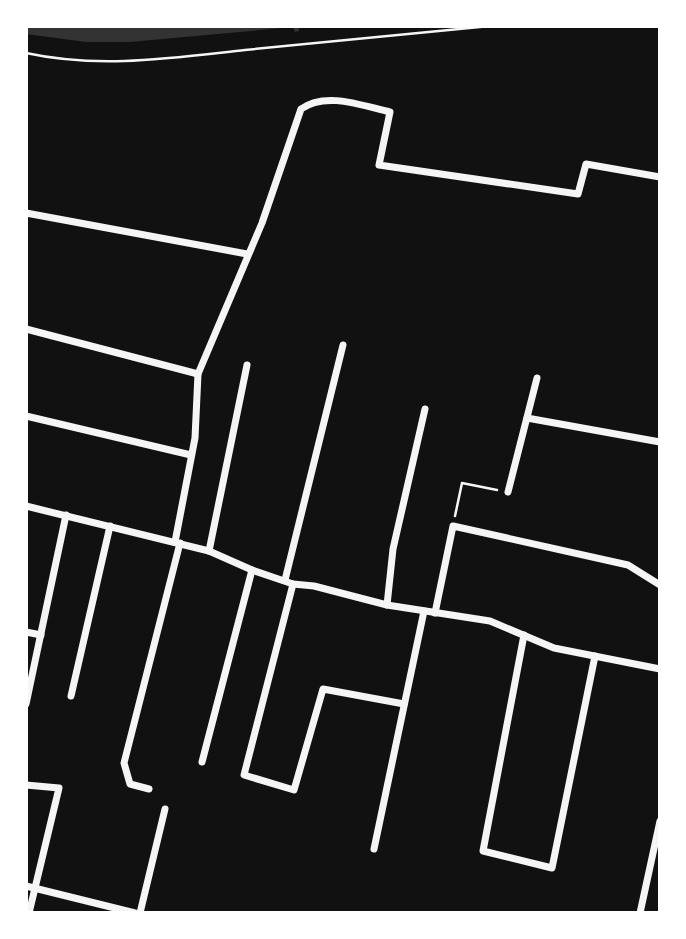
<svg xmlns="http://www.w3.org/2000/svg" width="686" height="939" viewBox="0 0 686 939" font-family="Helvetica,sans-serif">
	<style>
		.water { fill: #333 }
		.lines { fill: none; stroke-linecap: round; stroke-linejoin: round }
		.path { stroke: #f5f5f5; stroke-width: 2.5 }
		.minor { stroke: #f5f5f5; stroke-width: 7 }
	</style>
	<rect width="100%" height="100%" fill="#111"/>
	<!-- water -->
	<path class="water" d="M26,26H306L299,27V31L295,32L293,27L130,42H86L26,34Z"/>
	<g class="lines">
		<!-- path -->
		<g class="path">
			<path d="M26,53C99,69 172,58 245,50C326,42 408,34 490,26"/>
			<path d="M455,516L462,483L497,490"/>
		</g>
		<!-- minor -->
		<g class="minor">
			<path d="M26,213L247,254"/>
			<path d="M26,329L198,374"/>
			<path d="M26,416L191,455"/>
			<path d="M527,418L660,442"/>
			<path d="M508,492L537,378"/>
			<path d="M26,506L209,551L252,570L293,584L314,586L387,605L490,621L554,648L660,669"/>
			<path d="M175,542L195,438L198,374L262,223L301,109C326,91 363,106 390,112L379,165L578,194L586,164L660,177"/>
			<path d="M209,551L247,365"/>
			<path d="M285,580L343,345"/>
			<path d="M293,584L244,775L294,790L323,689L404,704"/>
			<path d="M387,605L393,549L425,409"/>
			<path d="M435,613L453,526L628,565L660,585"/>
			<path d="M26,632L41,635"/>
			<path d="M524,635L483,851L552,868L595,656"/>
			<path d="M71,696L110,526"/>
			<path d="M26,704L66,515"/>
			<path d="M202,762L252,570"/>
			<path d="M26,785L59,788L29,913"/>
			<path d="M149,789L130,784L124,763L180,543"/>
			<path d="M374,849L424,611"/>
			<path d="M26,886L135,913"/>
			<path d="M140,913L165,809"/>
			<path d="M640,913L660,821"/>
		</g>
	</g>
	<!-- border -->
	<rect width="686" height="939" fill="none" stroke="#ffffff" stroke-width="56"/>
</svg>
